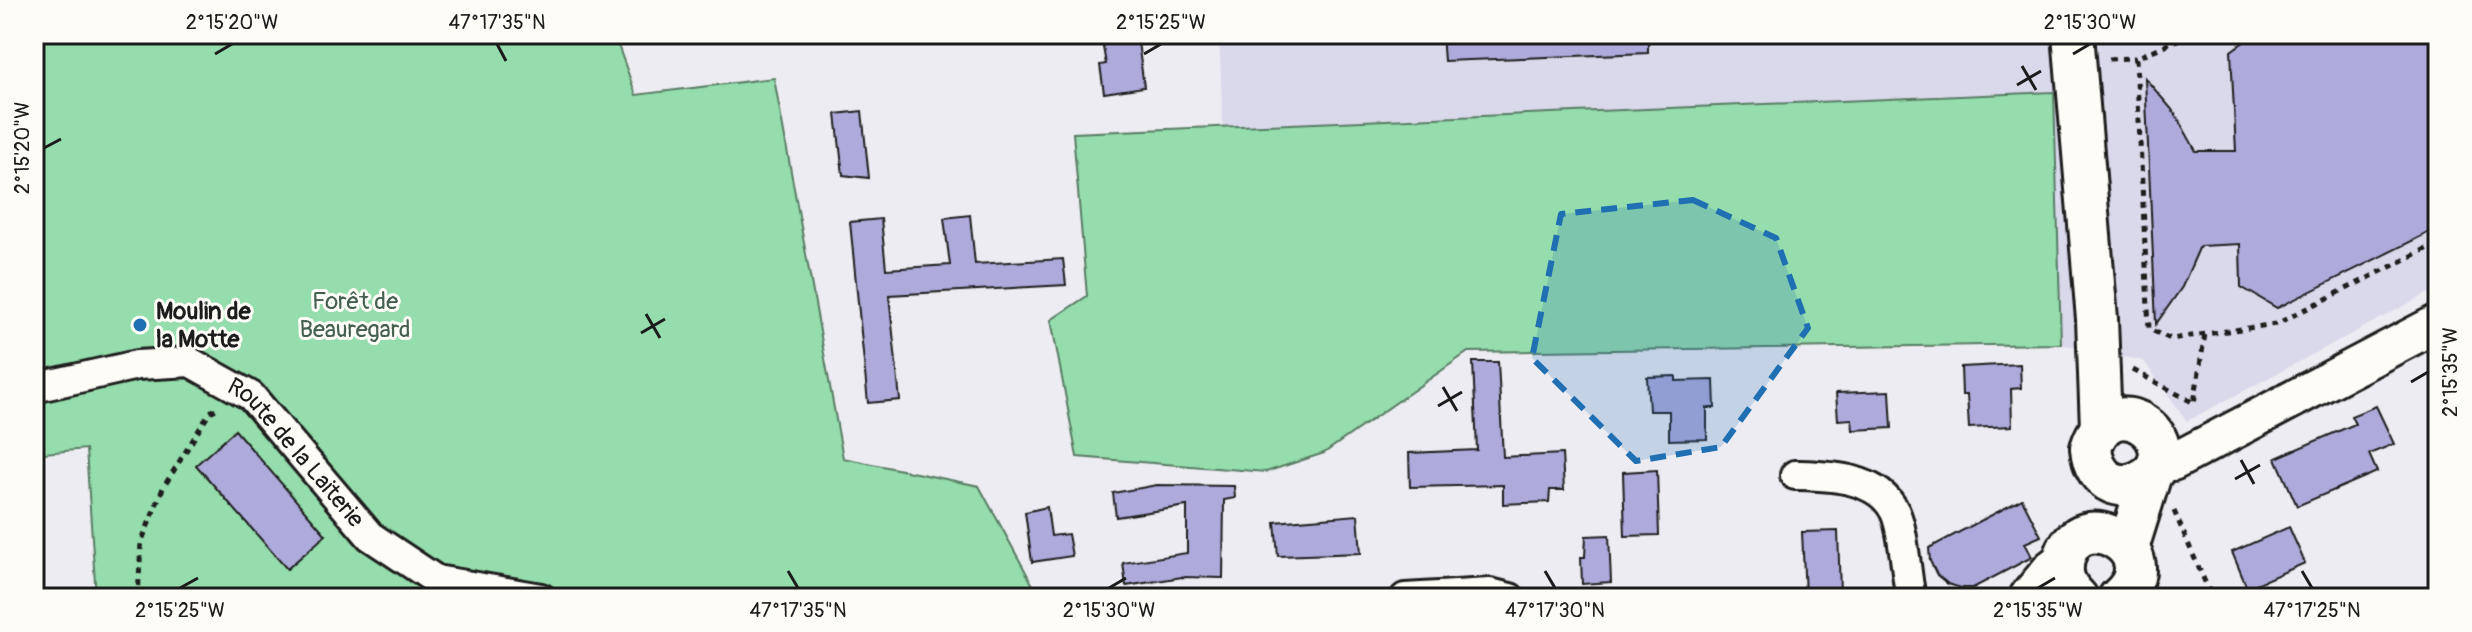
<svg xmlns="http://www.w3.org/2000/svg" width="2472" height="632" viewBox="0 0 2472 632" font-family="Pangolin,sans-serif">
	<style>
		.built { fill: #dad8eb }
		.green { fill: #95ddac; stroke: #587c64; stroke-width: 2 }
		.building { fill: #aeabdc; stroke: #1c1c1c; stroke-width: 2 }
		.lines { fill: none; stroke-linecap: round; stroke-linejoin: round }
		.minor-casing { stroke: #1c1c1c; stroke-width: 34 }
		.tertiary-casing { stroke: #1c1c1c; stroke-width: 42 }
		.secondary-casing { stroke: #1c1c1c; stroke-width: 46 }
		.path { stroke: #1c1c1c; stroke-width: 5; stroke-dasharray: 6 6; stroke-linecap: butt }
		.minor { stroke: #fdfcf7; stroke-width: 28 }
		.tertiary { stroke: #fdfcf7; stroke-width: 36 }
		.secondary { stroke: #fdfcf7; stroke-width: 40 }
		.marked { fill: #1f6fb2; fill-opacity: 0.2; stroke: #1f6fb2; stroke-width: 6; stroke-dasharray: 16 10; stroke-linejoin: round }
		.ticks { fill: none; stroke: #1c1c1c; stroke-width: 3 }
		.poi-dot { fill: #1f6fb2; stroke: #fdfcf7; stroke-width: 3 }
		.labels { text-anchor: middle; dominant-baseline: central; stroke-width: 6; stroke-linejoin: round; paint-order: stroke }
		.park-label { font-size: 24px; fill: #46604e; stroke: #fdfcf7 }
		.poi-label { font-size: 24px; font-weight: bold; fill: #1c1c1c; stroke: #fdfcf7; text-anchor: start }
		.street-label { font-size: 24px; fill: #1c1c1c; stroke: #fdfcf7 }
		.neatline { fill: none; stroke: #1c1c1c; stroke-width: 3 }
		.ticks-label { font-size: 20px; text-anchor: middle; fill: #1c1c1c }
	</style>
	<rect width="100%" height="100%" fill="#edecf2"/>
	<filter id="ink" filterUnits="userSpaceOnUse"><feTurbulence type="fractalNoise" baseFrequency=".0125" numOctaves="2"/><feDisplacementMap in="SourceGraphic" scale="16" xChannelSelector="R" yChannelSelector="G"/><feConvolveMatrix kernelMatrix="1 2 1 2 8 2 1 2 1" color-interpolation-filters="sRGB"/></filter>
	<g filter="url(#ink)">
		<!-- built -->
		<path class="built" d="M1219,34H2438V288L2187,421L2144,361L2061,344L2054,92L1223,127Z"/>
		<!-- green -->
		<g class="green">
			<path d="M34,34H614L636,95L774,78L843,458L979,486L1040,598H96L86,449L34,454Z"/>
			<path d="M2054,92L2061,344L1468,352L1324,453L1266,472L1077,457L1051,320L1087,296L1073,133Z"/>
		</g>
		<!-- building -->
		<g class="building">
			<path d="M1120,34H1137L1144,87L1104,93L1100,65L1106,64L1101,36Z"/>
			<path d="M1442,34H1648V53L1444,61Z"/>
			<path d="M2255,34H2438V228L2277,308L2241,287L2240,244L2200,246L2182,287L2156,324L2145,78L2175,113L2196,151H2236L2231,51Z"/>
			<path d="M862,111L869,178L843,175L836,114Z"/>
			<path d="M970,215L975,264L1063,259L1066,285L889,295L900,400L868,403L850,222L881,219L886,269L950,265L944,218Z"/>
			<path d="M1473,362H1498L1503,457L1562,454L1564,490H1550L1549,502L1503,504V485L1410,487L1409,453L1477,450Z"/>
			<path d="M2020,364L2021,388L2011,389L2012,426L1969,428L1967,395H1962L1961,367Z"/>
			<path d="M1676,376V381L1714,380L1715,408H1707V439L1669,440V411H1649L1647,377Z"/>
			<path d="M1890,391L1892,428L1853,430L1852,419L1838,420L1836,393Z"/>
			<path d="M2376,406L2394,444L2369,454L2377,472L2297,506L2276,458L2355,424L2351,416Z"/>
			<path d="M235,430L326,535L287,569L196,465Z"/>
			<path d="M1657,470L1659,535L1625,536L1623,472Z"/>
			<path d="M1157,485L1234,486L1235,498L1224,500L1223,578L1182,577L1126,586L1123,563L1187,553V506L1116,517L1113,493Z"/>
			<path d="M2022,499L2041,536L2025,543L2032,557L1973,588H1961L1948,584L1937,575L1930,561L1929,548Z"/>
			<path d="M1047,507L1051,536L1068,534L1072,556L1032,562L1025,512Z"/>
			<path d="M1358,515L1361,553L1278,556L1275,522Z"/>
			<path d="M2289,527L2305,563L2247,588L2232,552Z"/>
			<path d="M1838,531L1840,593L1805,595L1802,532Z"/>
			<path d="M1609,535L1611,582L1582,584L1581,557H1585L1586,536Z"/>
		</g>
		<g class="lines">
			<defs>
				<g id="minor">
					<path id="s1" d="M34,388L137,365L190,362L251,396L370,536L436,580L541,598"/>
					<path d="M1795,475C1828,476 1878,476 1895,512C1904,531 1906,575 1911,598"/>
					<path d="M2025,594L2049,565L2065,553"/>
					<path d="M1405,598L1490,593L1510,598"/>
				</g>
				<path id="tertiary" d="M2158,462H2173L2438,323"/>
				<g id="secondary">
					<path d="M2073,34L2097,319L2101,428"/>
					<path d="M2128,548L2151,474C2185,438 2111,384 2091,448C2094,484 2124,496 2151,474"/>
					<path d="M2077,598C2066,587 2060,576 2064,559C2078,500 2172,552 2119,598"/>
				</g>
			</defs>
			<!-- minor casing -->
			<use href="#minor" class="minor-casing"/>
			<!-- tertiary casing -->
			<use href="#tertiary" class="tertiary-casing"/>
			<!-- secondary casing -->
			<use href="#secondary" class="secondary-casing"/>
			<!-- path -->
			<g class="path">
				<path d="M2191,34L2136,58L2149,329L2171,339L2276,324L2438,243"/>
				<path d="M2109,59L2136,58"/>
				<path d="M2133,370L2194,403L2205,334"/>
				<path d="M2174,511L2212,598"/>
				<path d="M138,598L141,543L163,488L210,412L216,409"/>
			</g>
			<!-- minor -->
			<use href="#minor" class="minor"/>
			<!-- tertiary -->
			<use href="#tertiary" class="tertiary"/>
			<!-- secondary -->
			<use href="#secondary" class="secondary"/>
		</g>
	</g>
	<!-- marked area -->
	<path class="marked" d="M1693,200L1776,238L1808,328L1721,447L1636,461L1532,358L1561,214Z"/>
	<!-- ticks -->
	<path class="ticks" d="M497,44L506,61M215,54L232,44M1144,54L1161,44M2073,54L2090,44M2022,66L2036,90M2017,85L2041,71M44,148L61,139M646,314L660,338M641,333L665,319M2411,382L2428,372M1443,387L1457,411M1438,406L1462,392M2241,460L2254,484M2235,479L2260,465M788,571L798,588M1545,571L1555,588M2302,571L2312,588M180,588L198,578M1109,588L1126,578M2038,588L2055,578"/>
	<!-- markers -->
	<circle class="poi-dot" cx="140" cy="325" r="8"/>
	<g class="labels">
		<!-- park labels -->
		<g class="park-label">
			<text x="355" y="301">Forêt de<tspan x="355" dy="28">Beauregard</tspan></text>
		</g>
		<!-- poi labels -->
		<g class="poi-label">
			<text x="156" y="311">Moulin de<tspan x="156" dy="28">la Motte</tspan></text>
		</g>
		<!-- street labels -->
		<g class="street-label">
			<text stroke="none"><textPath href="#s1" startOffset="300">Route de la Laiterie</textPath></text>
		</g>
	</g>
	<!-- margin -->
	<rect width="2472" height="632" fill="none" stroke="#fdfcf7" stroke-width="88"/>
	<rect x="44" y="44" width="2384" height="544" class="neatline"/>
	<g class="ticks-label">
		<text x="232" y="29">2°15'20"W</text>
		<text x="497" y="29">47°17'35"N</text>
		<text x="1161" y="29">2°15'25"W</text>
		<text x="2090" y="29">2°15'30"W</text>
		<text transform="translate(22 148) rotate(-90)" y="7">2°15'20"W</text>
		<text transform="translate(2450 372) rotate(-90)" y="7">2°15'35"W</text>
		<text x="180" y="617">2°15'25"W</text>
		<text x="798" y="617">47°17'35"N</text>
		<text x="1109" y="617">2°15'30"W</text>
		<text x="1555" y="617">47°17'30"N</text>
		<text x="2038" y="617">2°15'35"W</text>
		<text x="2312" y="617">47°17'25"N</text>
	</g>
</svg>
